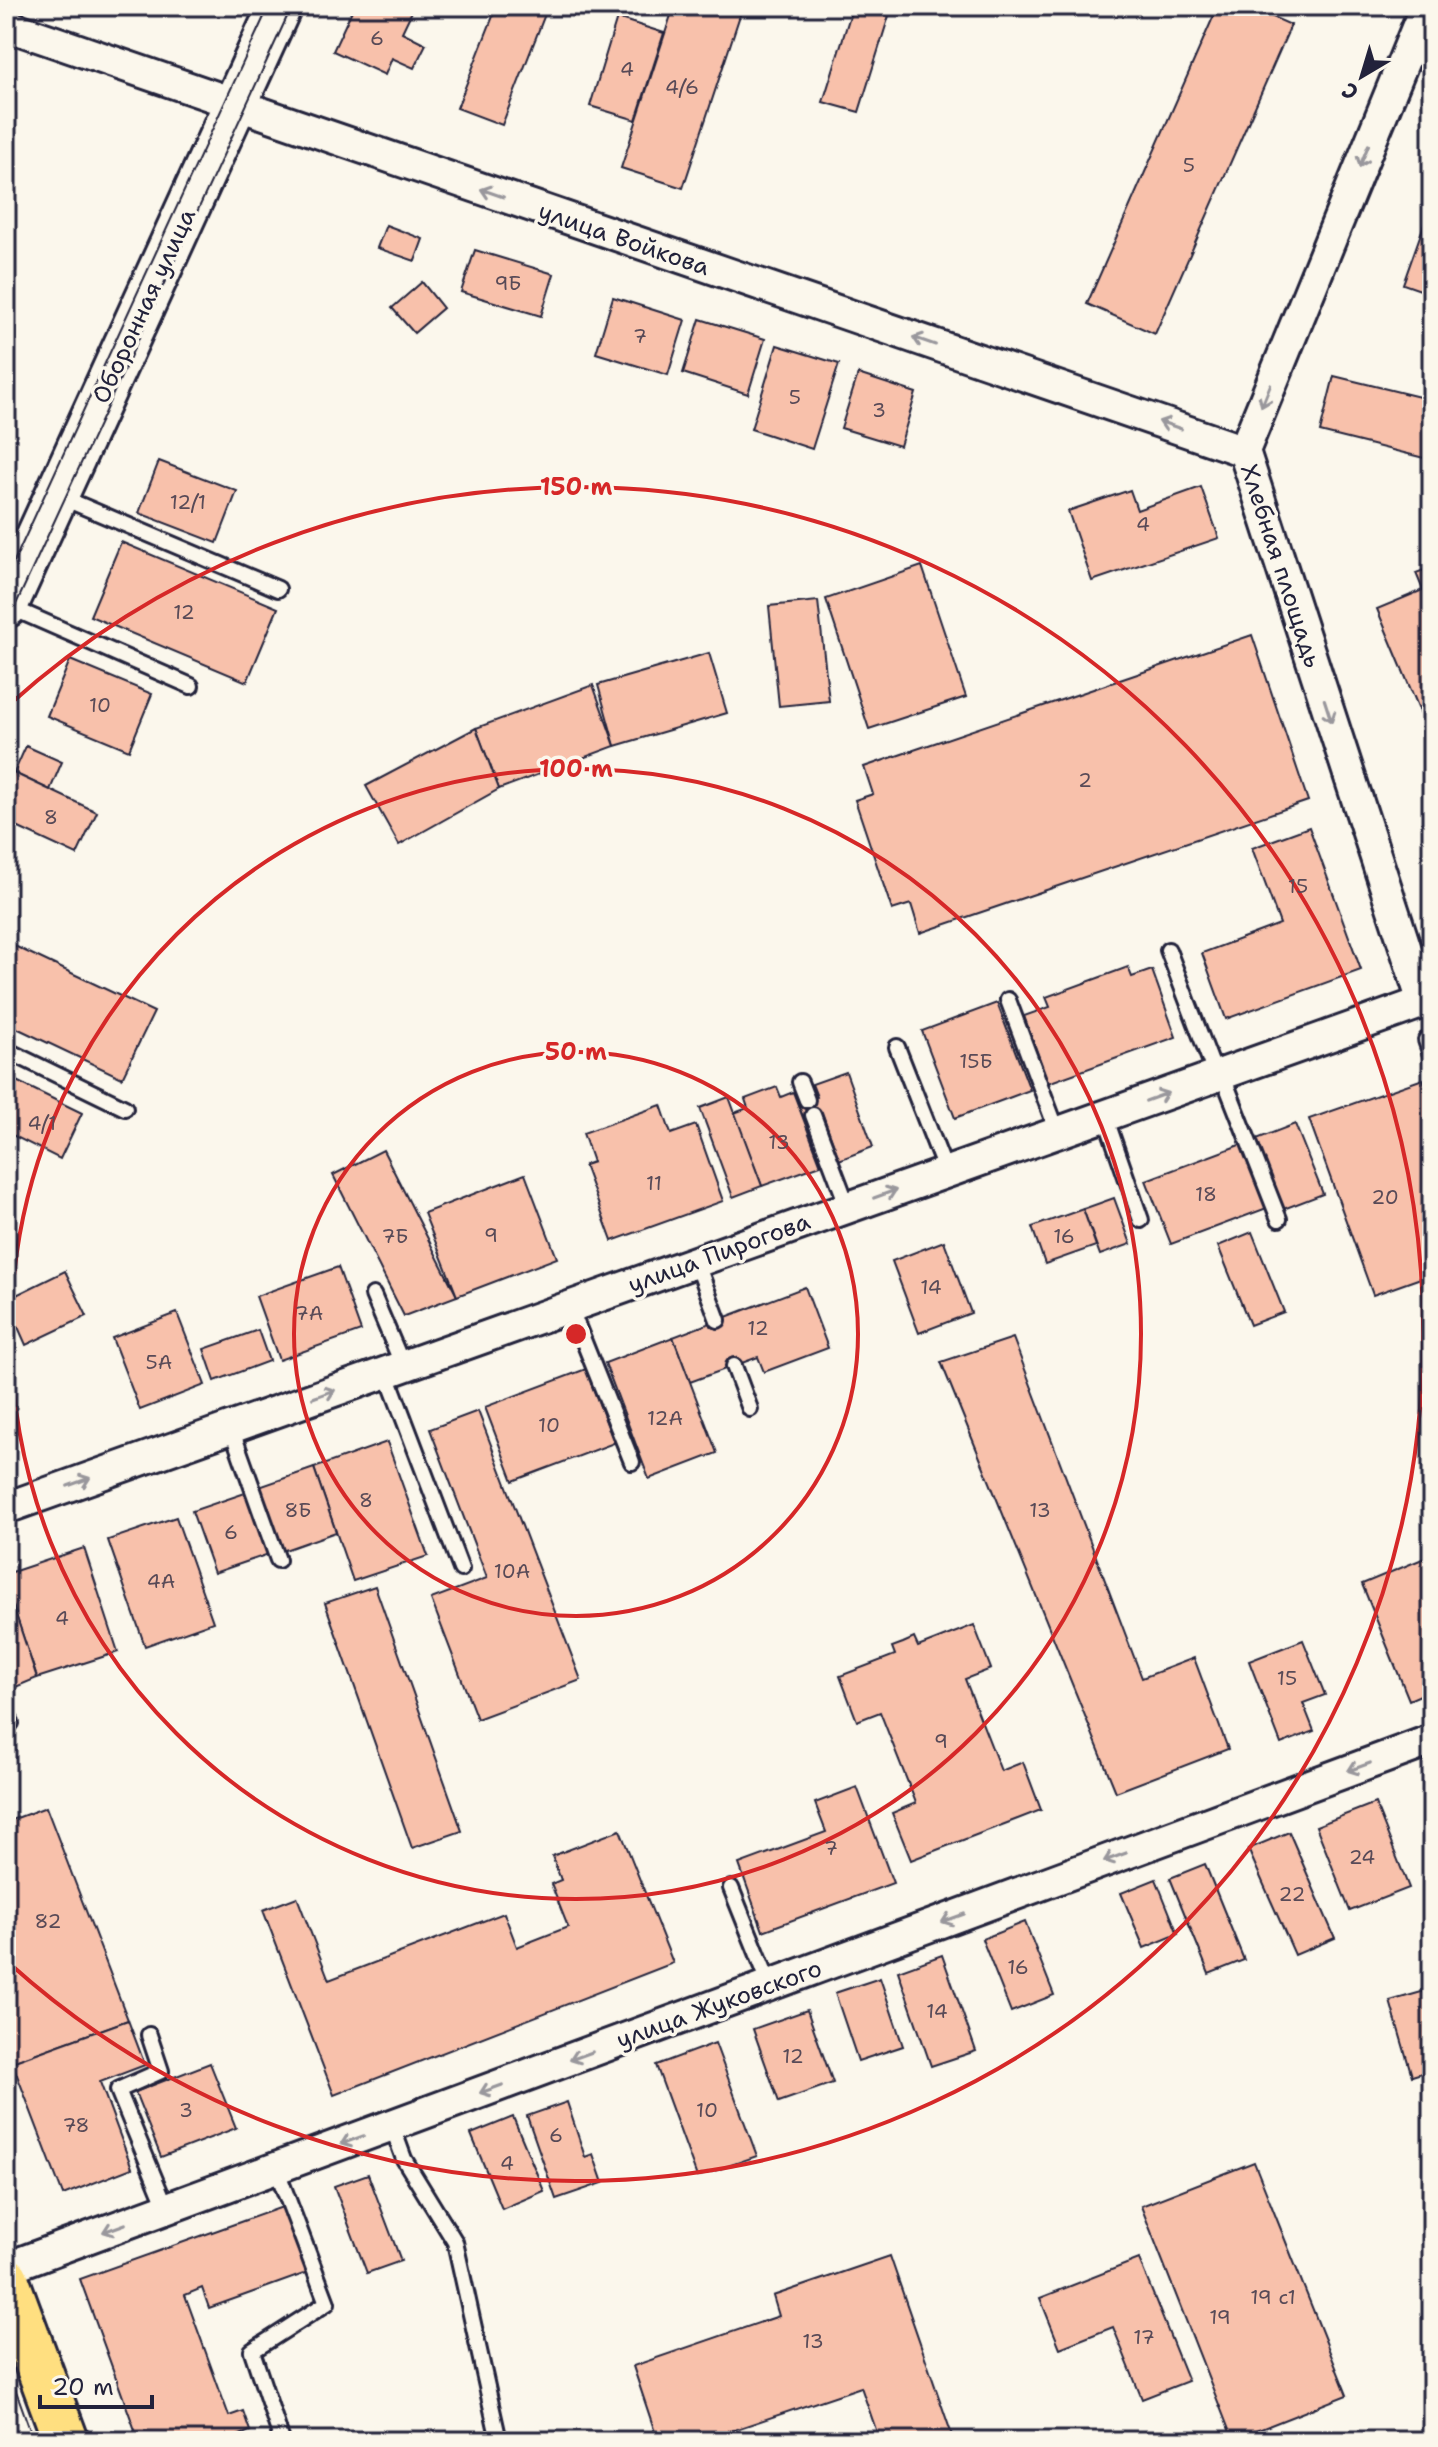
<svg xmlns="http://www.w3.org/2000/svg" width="1438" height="2447" viewBox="0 0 1438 2447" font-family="'Shantell Sans',sans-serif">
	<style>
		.building { fill: #f8c1ab; stroke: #22223b; stroke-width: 2 }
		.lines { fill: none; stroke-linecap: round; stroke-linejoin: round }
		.lane-casing { stroke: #22223b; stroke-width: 20 }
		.street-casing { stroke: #22223b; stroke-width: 36 }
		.secondary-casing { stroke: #22223b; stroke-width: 48 }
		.primary-casing { stroke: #22223b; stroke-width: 50 }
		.lane { stroke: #fbf7ec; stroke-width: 14 }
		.street { stroke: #fbf7ec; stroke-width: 30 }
		.secondary { stroke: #fbf7ec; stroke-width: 42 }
		.primary { stroke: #ffdf80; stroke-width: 44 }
		.tram { stroke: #22223b; stroke-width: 2 }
		.oneway { stroke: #99979c }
		.ring { fill: none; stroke: #d62828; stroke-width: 4 }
		.labels { text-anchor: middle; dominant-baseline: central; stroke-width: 7; stroke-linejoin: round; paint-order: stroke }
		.number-label { font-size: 20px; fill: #584a57 }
		.street-label { font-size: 24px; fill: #22223b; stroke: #fbf7ec }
		.centre { fill: #d62828; stroke: #fbf7ec; stroke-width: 4 }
		.ring-label { font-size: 24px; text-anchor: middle; font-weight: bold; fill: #d62828; stroke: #fbf7ec; stroke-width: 7; stroke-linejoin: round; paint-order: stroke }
	</style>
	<rect width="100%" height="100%" fill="#fbf7ec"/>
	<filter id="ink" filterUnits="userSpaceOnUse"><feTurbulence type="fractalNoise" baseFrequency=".0125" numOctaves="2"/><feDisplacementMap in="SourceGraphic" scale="16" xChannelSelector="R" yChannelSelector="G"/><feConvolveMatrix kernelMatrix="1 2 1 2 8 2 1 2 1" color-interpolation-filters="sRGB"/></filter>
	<g filter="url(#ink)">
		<!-- building -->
		<g class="building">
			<path d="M354,6L414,7L402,32L426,44L414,68L392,58L385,75L333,51Z"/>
			<path d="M497,6H524L545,14L502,125L457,108Z"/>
			<path d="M674,6H743L683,188L621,168Z"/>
			<path d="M853,6H892L859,112L823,102Z"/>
			<path d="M1218,6H1248L1291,25L1155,334L1087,304Z"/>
			<path d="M617,18L664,33L636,120L590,106Z"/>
			<path d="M1432,202V294L1403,284Z"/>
			<path d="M386,225L423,239L415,261L377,248Z"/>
			<path d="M475,250L554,274L541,316L461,292Z"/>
			<path d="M422,282L443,308L414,333L392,308Z"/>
			<path d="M613,297L685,320L668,375L596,353Z"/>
			<path d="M700,319L765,339L748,394L683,373Z"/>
			<path d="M777,345L839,364L812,449L751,429Z"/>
			<path d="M858,374L916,393L900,446L841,428Z"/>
			<path d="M1334,376L1432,400V460L1320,432Z"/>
			<path d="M159,461L237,491L217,543L139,513Z"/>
			<path d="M1201,487L1219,538L1092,581L1068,511L1130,490L1137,510Z"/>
			<path d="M121,542L278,608L247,682L90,616Z"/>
			<path d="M922,566L966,697L869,729L826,599Z"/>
			<path d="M1432,567V740L1377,609L1423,590L1416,573Z"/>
			<path d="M818,601L829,701L779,706L769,606Z"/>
			<path d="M1252,635L1308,801L920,933L911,904L892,910L855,800L873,794L864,767Z"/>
			<path d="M709,653L727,713L615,746L598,685Z"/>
			<path d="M70,660L152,694L129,750L47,716Z"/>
			<path d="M593,685L615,746L499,789L476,728Z"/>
			<path d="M476,728L499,789L399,845L366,786Z"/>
			<path d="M26,746L62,762L50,790L14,773Z"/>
			<path d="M14,773L97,812L77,855L6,822V790Z"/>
			<path d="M1309,827L1361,970L1226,1019L1202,953L1280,924L1252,848Z"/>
			<path d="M6,942L154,1012L122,1078L6,1023Z"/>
			<path d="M1128,967L1132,977L1152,970L1176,1037L1048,1083L1024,1016L1050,1007L1046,997Z"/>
			<path d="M997,1003L1030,1090L955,1118L922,1031Z"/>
			<path d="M846,1072L873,1147L839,1160L822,1112L804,1119L798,1104L817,1097L812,1084Z"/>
			<path d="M6,1076L82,1113L60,1159L6,1132Z"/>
			<path d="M1423,1079L1432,1105V1274L1373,1295L1309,1119Z"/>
			<path d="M777,1087L781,1097L793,1092L821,1165L762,1186L734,1113L748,1108L745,1099Z"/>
			<path d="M729,1097L762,1186L733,1197L700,1108Z"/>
			<path d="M661,1105L671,1134L696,1125L723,1201L612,1241L584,1165L593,1162L583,1133Z"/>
			<path d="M1295,1124L1323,1194L1281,1210L1254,1140Z"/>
			<path d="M1242,1144L1267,1208L1171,1244L1146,1180Z"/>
			<path d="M383,1150L457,1296L404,1316L333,1175Z"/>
			<path d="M525,1174L557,1258L457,1296L424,1213Z"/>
			<path d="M1114,1198L1131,1244L1100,1255L1083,1209Z"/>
			<path d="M1083,1209L1096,1246L1045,1264L1032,1227Z"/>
			<path d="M1252,1232L1284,1312L1250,1325L1218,1246Z"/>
			<path d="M944,1241L971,1313L919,1333L892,1261Z"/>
			<path d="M338,1267L361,1331L279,1360L256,1296Z"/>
			<path d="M65,1271L87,1316L26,1345L6,1300Z"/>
			<path d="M805,1287L828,1348L764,1372L758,1357L690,1382L673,1337Z"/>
			<path d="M177,1313L205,1385L140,1410L112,1338Z"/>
			<path d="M258,1330L269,1361L215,1381L204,1349Z"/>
			<path d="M673,1337L717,1453L649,1479L605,1363Z"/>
			<path d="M1013,1338L1142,1678L1194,1658L1228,1749L1116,1792L941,1362Z"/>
			<path d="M586,1369L614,1443L513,1481L485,1407Z"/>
			<path d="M478,1411L581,1680L477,1719L431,1599L487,1578L430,1429Z"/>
			<path d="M387,1442L428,1556L353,1581L314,1468Z"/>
			<path d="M314,1468L336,1532L282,1551L259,1487Z"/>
			<path d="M248,1492L269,1554L214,1573L192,1511Z"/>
			<path d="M176,1517L213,1622L145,1646L108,1540Z"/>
			<path d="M84,1548L118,1652L37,1678L6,1585V1574Z"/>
			<path d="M1432,1555V1690L1409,1700L1362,1584Z"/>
			<path d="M6,1585L37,1678L11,1689L6,1675Z"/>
			<path d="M375,1586L462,1831L412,1848L325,1603Z"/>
			<path d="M974,1625L991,1669L965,1679L1001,1771L1023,1762L1041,1810L911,1860L892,1813L916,1803L880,1712L857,1721L840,1676L895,1655L892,1647L903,1643L914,1638L918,1647Z"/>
			<path d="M1303,1640L1325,1695L1303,1703L1314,1731L1281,1744L1249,1661Z"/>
			<path d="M857,1787L893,1883L763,1931L739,1864L826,1832L815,1803Z"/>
			<path d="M1375,1803L1409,1888L1350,1911L1316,1826Z"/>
			<path d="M46,1807L128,2020L12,2062L6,2045V1822Z"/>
			<path d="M620,1830L673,1963L334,2095L263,1910L297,1897L329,1980L504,1913L517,1947L568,1927L551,1884L561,1880L552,1856Z"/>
			<path d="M1289,1832L1335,1938L1295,1955L1248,1849Z"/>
			<path d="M1205,1864L1244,1960L1209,1974L1170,1878Z"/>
			<path d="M1156,1879L1178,1934L1144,1948L1121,1893Z"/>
			<path d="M1025,1922L1054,1995L1011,2012L982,1939Z"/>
			<path d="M942,1955L976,2051L931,2066L898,1971Z"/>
			<path d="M880,1978L903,2046L858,2061L835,1993Z"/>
			<path d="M1432,1989V2070L1412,2076L1390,2001Z"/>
			<path d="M807,2010L833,2083L779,2102L753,2029Z"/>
			<path d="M128,2020L145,2065L100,2082L132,2168L63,2195L12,2062Z"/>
			<path d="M715,2043L757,2156L697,2177L656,2065Z"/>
			<path d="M210,2063L236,2128L161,2157L135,2092Z"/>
			<path d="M567,2102L585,2157L593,2154L603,2183L556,2199L527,2116Z"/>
			<path d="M513,2117L544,2191L502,2209L471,2134Z"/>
			<path d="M1254,2162L1347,2395L1233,2440L1141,2206Z"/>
			<path d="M368,2174L401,2261L367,2273L334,2186Z"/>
			<path d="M288,2205L312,2271L209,2308L202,2288L185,2295L229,2416L243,2411L250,2431L225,2441H139L80,2279Z"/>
			<path d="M890,2256L954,2441H880L861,2387L701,2441H658L633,2366L779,2316L773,2296Z"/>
			<path d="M1139,2259L1188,2381L1142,2399L1113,2327L1060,2348L1040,2298Z"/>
		</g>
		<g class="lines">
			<defs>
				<g id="lane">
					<path d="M61,497L278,589"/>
					<path d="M10,607L191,686"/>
					<path d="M1168,950L1216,1076"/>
					<path d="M1008,1000L1058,1133"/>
					<path d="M1426,1040L1432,1058"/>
					<path d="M897,1047L946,1172"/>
					<path d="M6,1050L125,1108"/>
					<path d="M1222,1074L1279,1219"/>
					<path d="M800,1082L807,1100"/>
					<path d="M813,1115L848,1207"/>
					<path d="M1105,1116L1141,1220"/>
					<path d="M696,1261L718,1320"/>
					<path d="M373,1295L403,1366"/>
					<path d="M570,1307L632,1462"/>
					<path d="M734,1366L750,1409"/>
					<path d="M386,1372L461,1569"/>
					<path d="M231,1428L278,1560"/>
					<path d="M6,1709L11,1723"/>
					<path d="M731,1888L770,1985"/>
					<path d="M149,2035L161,2071L118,2090L167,2209"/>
					<path d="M392,2126L404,2159L455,2242L499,2441"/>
					<path d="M276,2168L327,2303L252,2351L282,2441"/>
				</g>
				<g id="street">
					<path d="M6,25L1244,451"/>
					<path d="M1423,1002L1244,451L1426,6"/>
					<path d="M6,1508L1432,999"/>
					<path d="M6,2268L1432,1740"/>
				</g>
				<path id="secondary" d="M6,606L280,6"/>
				<path id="primary" d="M6,2279L66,2441"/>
			</defs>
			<!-- lane casing -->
			<use href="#lane" class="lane-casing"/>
			<!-- street casing -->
			<use href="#street" class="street-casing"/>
			<!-- secondary casing -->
			<use href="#secondary" class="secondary-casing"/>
			<!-- primary casing -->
			<use href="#primary" class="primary-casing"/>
			<!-- lane -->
			<use href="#lane" class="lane"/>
			<!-- street -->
			<use href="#street" class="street"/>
			<!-- secondary -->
			<use href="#secondary" class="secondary"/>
			<!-- primary -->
			<use href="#primary" class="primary"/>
			<!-- tram -->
			<g class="tram">
				<path d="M6,579L269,6"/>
				<path d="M6,626L292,6"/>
				<path d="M6,2363L34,2441"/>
				<path d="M6,2416L15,2441"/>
			</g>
		</g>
		<!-- one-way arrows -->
		<defs><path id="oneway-shaft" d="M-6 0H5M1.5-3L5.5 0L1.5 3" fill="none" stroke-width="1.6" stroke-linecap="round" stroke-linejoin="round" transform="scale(2)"/></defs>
		<g class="oneway">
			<use href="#oneway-shaft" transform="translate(1364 156) rotate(112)"/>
			<use href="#oneway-shaft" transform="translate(492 193) rotate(-161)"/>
			<use href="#oneway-shaft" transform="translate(924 341) rotate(-161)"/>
			<use href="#oneway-shaft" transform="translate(1266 396) rotate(112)"/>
			<use href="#oneway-shaft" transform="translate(1170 425) rotate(-161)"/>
			<use href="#oneway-shaft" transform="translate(1328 711) rotate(72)"/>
			<use href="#oneway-shaft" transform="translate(1157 1097) rotate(-20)"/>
			<use href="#oneway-shaft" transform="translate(885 1194) rotate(-20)"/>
			<use href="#oneway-shaft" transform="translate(324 1394) rotate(-20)"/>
			<use href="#oneway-shaft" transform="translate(79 1482) rotate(-20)"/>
			<use href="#oneway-shaft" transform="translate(1359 1767) rotate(160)"/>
			<use href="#oneway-shaft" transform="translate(1115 1857) rotate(160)"/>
			<use href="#oneway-shaft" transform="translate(953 1918) rotate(160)"/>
			<use href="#oneway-shaft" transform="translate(581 2056) rotate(160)"/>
			<use href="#oneway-shaft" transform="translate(491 2089) rotate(160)"/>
			<use href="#oneway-shaft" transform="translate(352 2140) rotate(160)"/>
			<use href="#oneway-shaft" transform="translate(114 2228) rotate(160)"/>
		</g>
	</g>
	<!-- distance rings -->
	<g class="ring">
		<circle cx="576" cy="1334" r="282"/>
		<circle cx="576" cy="1334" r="565"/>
		<path d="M9 705A847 847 0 1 1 9 1963"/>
	</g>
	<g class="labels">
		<!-- number labels -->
		<g class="number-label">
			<text x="377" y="38">6</text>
			<text x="627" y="69">4</text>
			<text x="682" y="87">4/6</text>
			<text x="1189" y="165">5</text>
			<text x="508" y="283">9Б</text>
			<text x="640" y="336">7</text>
			<text x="795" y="397">5</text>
			<text x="879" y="410">3</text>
			<text x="188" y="502">12/1</text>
			<text x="1143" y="524">4</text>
			<text x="184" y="612">12</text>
			<text x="100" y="705">10</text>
			<text x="1085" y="780">2</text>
			<text x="51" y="817">8</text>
			<text x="1298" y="886">15</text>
			<text x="976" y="1061">15Б</text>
			<text x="42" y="1123">4/1</text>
			<text x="779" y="1142">13</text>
			<text x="654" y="1183">11</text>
			<text x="1206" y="1194">18</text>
			<text x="1385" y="1197">20</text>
			<text x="491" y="1235">9</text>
			<text x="395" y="1236">7Б</text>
			<text x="1064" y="1236">16</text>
			<text x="931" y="1287">14</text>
			<text x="309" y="1313">7А</text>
			<text x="758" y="1328">12</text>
			<text x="159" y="1362">5А</text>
			<text x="665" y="1418">12А</text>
			<text x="549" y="1425">10</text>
			<text x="366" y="1500">8</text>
			<text x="298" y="1510">8Б</text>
			<text x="1040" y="1510">13</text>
			<text x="231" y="1532">6</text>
			<text x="512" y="1571">10А</text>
			<text x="161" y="1581">4А</text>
			<text x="62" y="1618">4</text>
			<text x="1287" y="1678">15</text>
			<text x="941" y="1741">9</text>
			<text x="831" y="1848">7</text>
			<text x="1362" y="1857">24</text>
			<text x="1292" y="1894">22</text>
			<text x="48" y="1921">82</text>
			<text x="1018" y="1967">16</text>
			<text x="937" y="2011">14</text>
			<text x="793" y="2056">12</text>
			<text x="186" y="2110">3</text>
			<text x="707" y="2110">10</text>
			<text x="76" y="2125">78</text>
			<text x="556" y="2135">6</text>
			<text x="507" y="2163">4</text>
			<text x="1273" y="2297">19 с1</text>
			<text x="1220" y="2317">19</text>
			<text x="1144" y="2337">17</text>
			<text x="813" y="2341">13</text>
		</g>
		<!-- street labels -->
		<g class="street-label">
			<text transform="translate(624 239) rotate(19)">улица Войкова</text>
			<text transform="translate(144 306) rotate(-65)">Оборонная улица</text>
			<text transform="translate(1281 566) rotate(72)">Хлебная площадь</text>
			<text transform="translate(719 1253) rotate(-20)">улица Пирогова</text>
			<text transform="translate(719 2004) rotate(-20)">улица Жуковского</text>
		</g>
	</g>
	<circle cx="576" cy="1334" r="12" class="centre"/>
	<g class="ring-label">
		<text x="576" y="495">150 m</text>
		<text x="576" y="777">100 m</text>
		<text x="576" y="1060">50 m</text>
	</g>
	<!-- margin -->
	<rect width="1438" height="2447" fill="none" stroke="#fbf7ec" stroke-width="32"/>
	<rect x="16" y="16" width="1406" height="2415" fill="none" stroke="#22223b" stroke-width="3" filter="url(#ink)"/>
	<!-- north arrow -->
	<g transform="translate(1362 76) rotate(218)" stroke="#fbf7ec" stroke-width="6" paint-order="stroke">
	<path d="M0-6L14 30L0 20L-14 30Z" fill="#22223b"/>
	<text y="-12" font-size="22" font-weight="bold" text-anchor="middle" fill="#22223b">С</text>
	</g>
	<!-- scale -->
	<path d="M40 2395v12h112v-12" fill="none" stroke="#22223b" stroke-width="4"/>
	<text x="52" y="2395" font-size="24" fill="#22223b" stroke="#fbf7ec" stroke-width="6" paint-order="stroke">20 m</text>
</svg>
